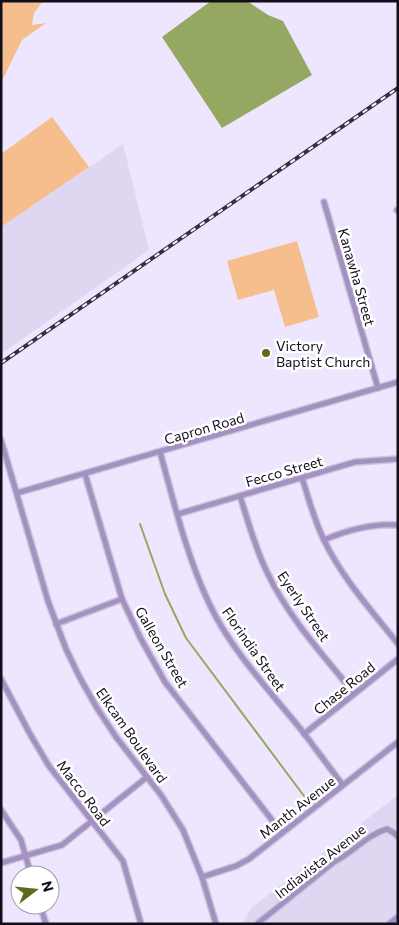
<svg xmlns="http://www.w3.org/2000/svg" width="399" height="925" viewBox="0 0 399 925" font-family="Commissioner,sans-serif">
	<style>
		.built { fill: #dfd6f1 }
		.green { fill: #f7be8d }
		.water { fill: #95a861 }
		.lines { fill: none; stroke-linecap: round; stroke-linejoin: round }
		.stream { stroke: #95a861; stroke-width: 2 }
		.street-casing { stroke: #cbc3da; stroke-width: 8 }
		.street { stroke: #a391c1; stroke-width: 5 }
		.rail-casing { stroke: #352f3f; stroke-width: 4 }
		.rail { stroke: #fff; stroke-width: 2; stroke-dasharray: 5.5; stroke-linecap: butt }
		.poi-dot { fill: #5b6d1a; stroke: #fff; stroke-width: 2 }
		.labels { text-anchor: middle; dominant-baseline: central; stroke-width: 5; stroke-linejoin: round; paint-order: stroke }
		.street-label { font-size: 14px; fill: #130e1c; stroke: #fff }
		.poi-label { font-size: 14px; fill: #130e1c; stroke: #fff; text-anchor: start }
	</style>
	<rect width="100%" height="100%" fill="#eee6fe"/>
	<!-- built -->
	<g class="built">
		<path d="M123,144L149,250L1,354V227Z"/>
		<path d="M398,795V832L388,826L374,830L342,855L332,860L252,924H242L251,908Z"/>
		<path d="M386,832L392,835L398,843V914L385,924H262L336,864L346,860L378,834Z"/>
	</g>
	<!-- green -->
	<g class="green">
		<path d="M1,1H43L34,13L32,25L46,23L22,40L1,83Z"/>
		<path d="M52,117L89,167L1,227V154Z"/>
		<path d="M297,241L319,317L285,327L274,290L238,300L227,261Z"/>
	</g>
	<!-- water -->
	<path class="water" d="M211,1H247L268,15L283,21L312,75L222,128L162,37Z"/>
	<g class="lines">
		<!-- stream -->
		<path class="stream" d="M140,524L165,594L186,638L307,800"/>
		<defs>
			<g id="street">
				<path d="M324,202L378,388"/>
				<path d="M397,210L398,211"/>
				<path d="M1,440L48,601L66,649L80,678L97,708L116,737L161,795L183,830L202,877L216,924"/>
				<path d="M160,452C174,502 186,554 208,601C228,646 268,689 299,727C314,746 328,766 343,785"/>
				<path d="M85,474L122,599L141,639L165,682L282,833"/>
				<path d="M302,478C309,499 314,520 324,540C342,578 372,611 398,644"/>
				<path d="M17,493L398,382"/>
				<path d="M240,496C248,521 255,548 267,572C288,617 323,655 354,693"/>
				<path d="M178,514L355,462L398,459"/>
				<path d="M324,540C347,530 372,523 398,525"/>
				<path d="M56,624L122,599"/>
				<path d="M1,679L30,734L49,766L123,861L141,924"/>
				<path d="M304,734L398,659"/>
				<path d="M1,810L21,840L31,875"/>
				<path d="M1,863L62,845L147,777"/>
				<path d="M202,877L236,866L249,859L398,742"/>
				<path d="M40,905L46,924"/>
				<path d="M257,924L334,862C353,853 366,835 387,829L394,833L398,837"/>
				<path d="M389,924L398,917"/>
			</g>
		</defs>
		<!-- street casing -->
		<use href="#street" class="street-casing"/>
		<!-- street -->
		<use href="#street" class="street"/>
		<defs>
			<path id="rail" d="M1,363L398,88"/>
		</defs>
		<!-- rail casing -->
		<use href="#rail" class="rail-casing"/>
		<!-- rail -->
		<use href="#rail" class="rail"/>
	</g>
	<!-- markers -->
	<circle class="poi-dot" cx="266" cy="353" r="5"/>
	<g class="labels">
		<!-- street labels -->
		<g class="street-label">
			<text transform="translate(357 277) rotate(74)">Kanawha Street</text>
			<text transform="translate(204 428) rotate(-16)">Capron Road</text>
			<text transform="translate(284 471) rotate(-16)">Fecco Street</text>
			<text transform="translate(304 606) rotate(56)">Eyerly Street</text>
			<text transform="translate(162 647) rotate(60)">Galleon Street</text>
			<text transform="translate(254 649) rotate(55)">Florindia Street</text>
			<text transform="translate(344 688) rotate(-39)">Chase Road</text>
			<text transform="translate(132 735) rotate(55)">Elkcam Boulevard</text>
			<text transform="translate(84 793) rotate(53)">Macco Road</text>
			<text transform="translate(297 807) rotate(-38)">Manth Avenue</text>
			<text transform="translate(320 861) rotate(-38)">Indiavista Avenue</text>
		</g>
		<!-- poi labels -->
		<g class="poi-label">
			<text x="276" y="345">Victory<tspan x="276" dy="16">Baptist Church</tspan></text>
		</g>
	</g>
	<!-- border -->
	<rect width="399" height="925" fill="none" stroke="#130e1c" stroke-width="5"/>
	<!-- north arrow -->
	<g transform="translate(35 890) rotate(74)"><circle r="24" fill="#ffffff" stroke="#a19fa4"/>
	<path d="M0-4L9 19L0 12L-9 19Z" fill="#5b6d1a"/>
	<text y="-8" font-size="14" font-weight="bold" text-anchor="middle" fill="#130e1c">N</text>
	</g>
</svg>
